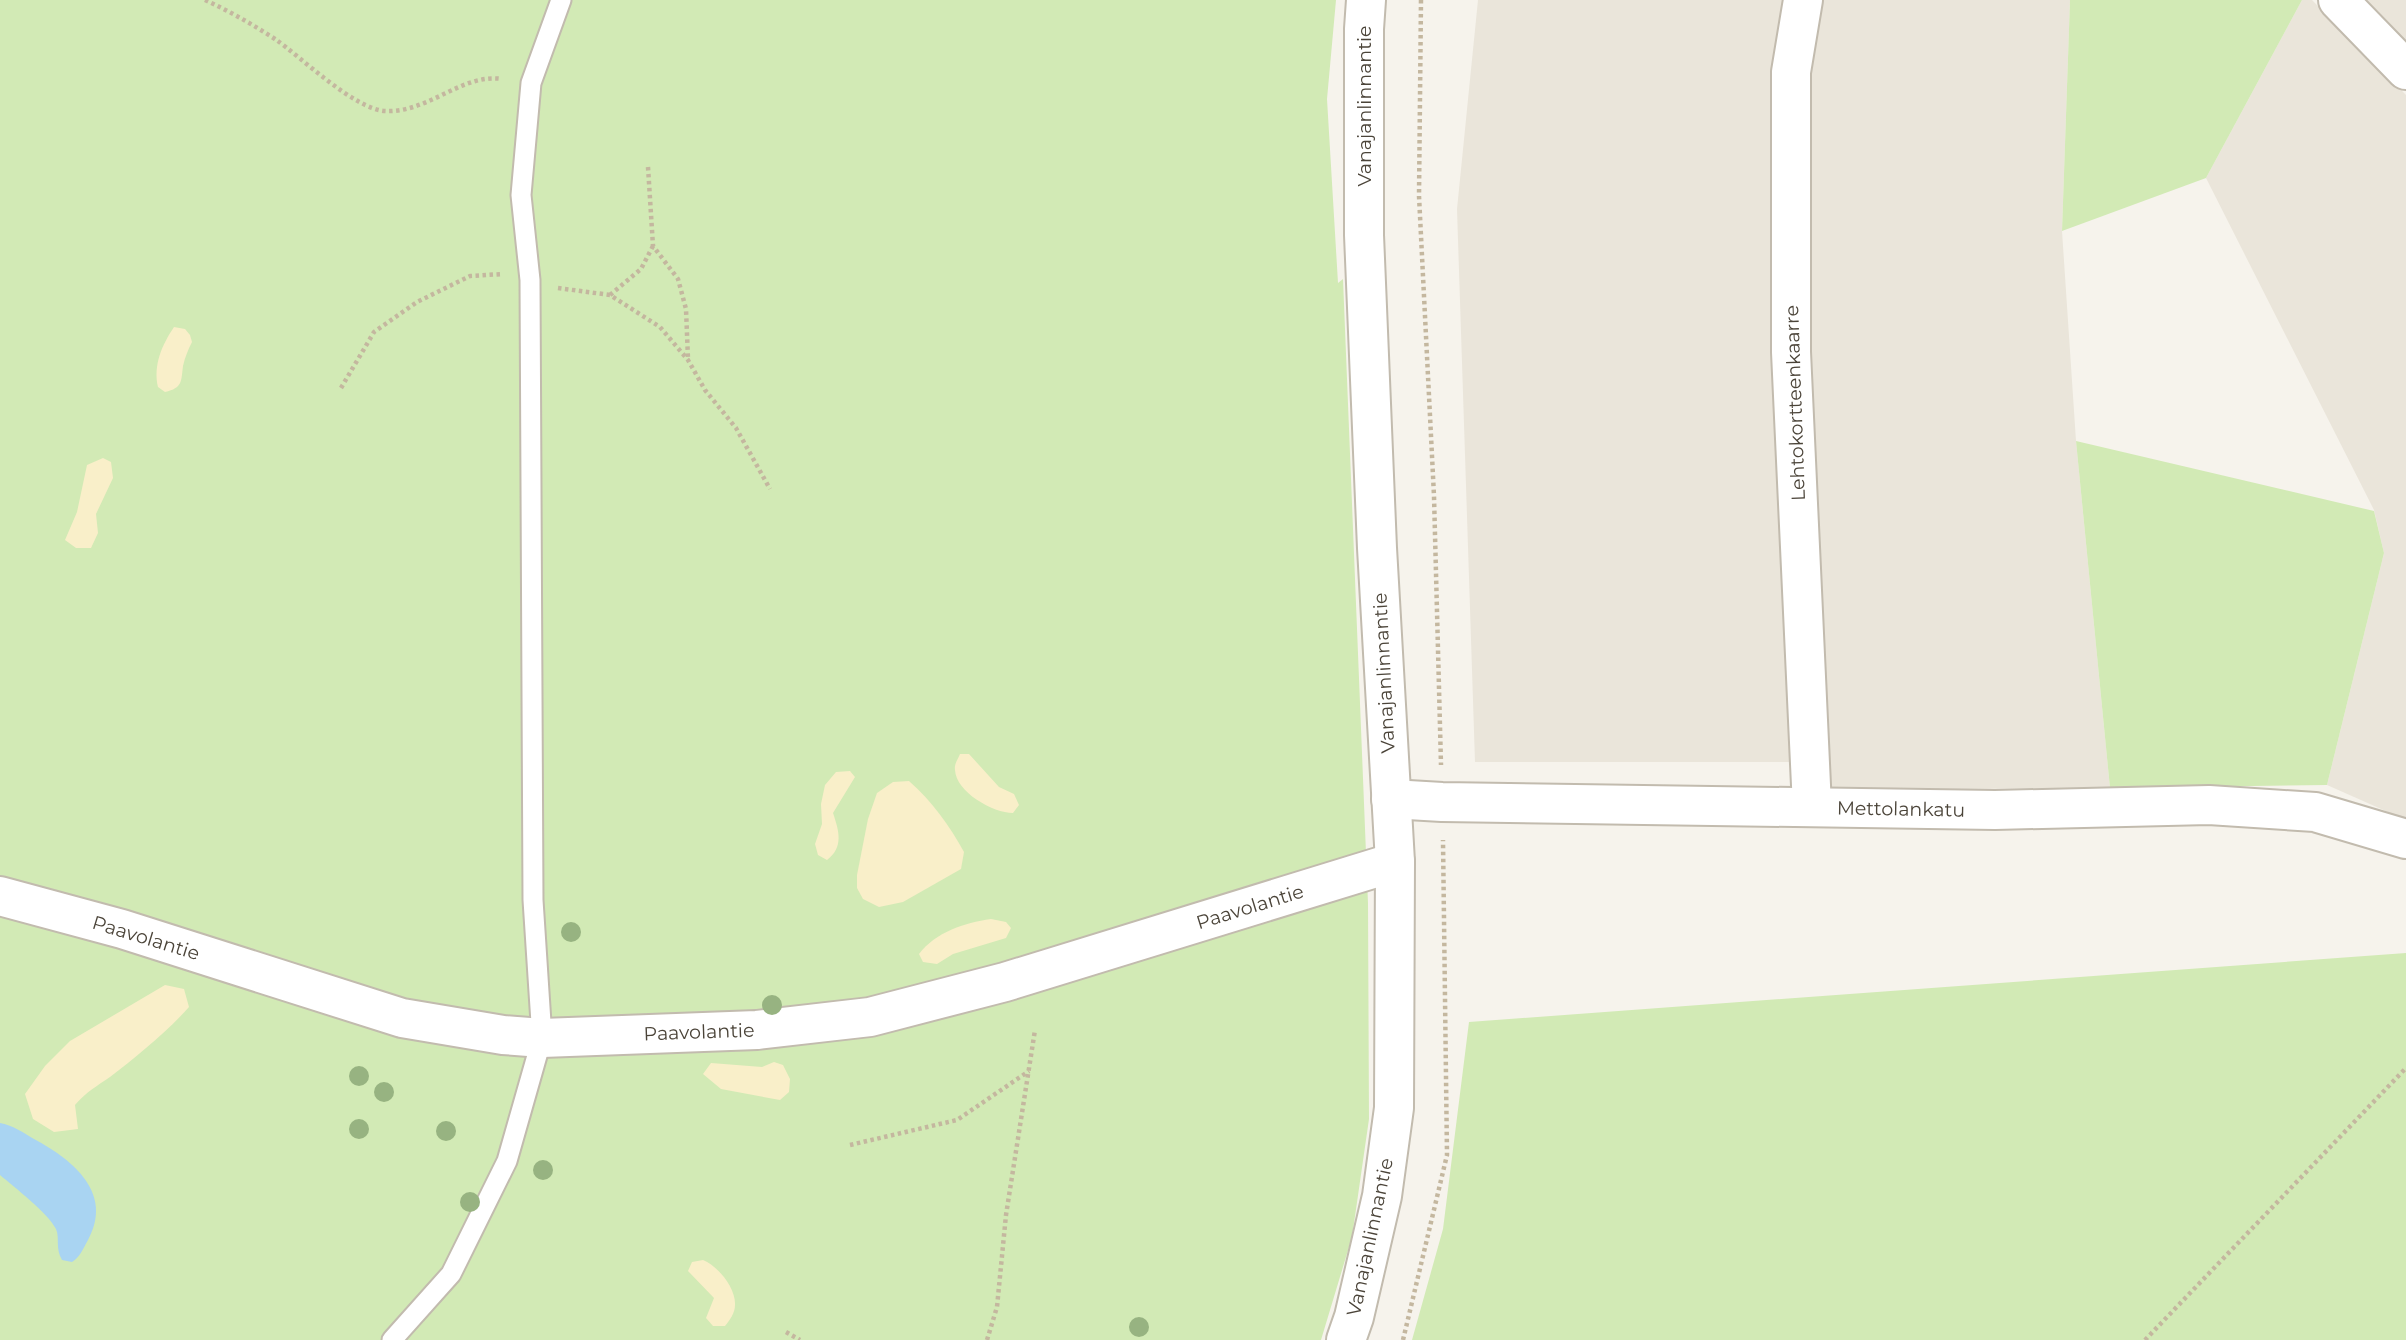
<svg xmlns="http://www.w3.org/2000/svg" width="2406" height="1340" viewBox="0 0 2406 1340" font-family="Montserrat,sans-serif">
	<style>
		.residential { fill: #eae5da }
		.green { fill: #d2eab5 }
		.sand { fill: #f9efc9 }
		.water { fill: #a9d4f2 }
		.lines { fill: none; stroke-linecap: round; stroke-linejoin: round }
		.lane-casing { stroke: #c2bbae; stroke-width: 23 }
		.street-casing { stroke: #c2bbae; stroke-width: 42 }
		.path { stroke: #c4b79f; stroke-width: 4.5; stroke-dasharray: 3.5 3.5; stroke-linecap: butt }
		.lane { stroke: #fff; stroke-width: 19 }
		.street { stroke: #fff; stroke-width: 38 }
		.tree { fill: #97b381 }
		.labels { text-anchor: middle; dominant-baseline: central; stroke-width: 5; stroke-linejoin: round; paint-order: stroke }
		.street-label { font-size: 19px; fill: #4b4439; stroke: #fff }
	</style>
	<rect width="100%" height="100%" fill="#f6f3ec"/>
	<!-- residential -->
	<g class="residential">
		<path d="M1478,0H1784L1793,762H1475L1457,209Z"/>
		<path d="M1820,0H2070L2062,231L2076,441L2110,788L1826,790L1812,360L1808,73Z"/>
		<path d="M2302,0H2312L2406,95V820L2327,785L2384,553L2374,510L2206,178Z"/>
		<path d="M2351,0H2406V58Z"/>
	</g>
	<!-- green -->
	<g class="green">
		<path d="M0,0H1336L1327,99L1338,283L1343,279L1368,903L1369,1119L1352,1237L1321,1340H0Z"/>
		<path d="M2070,0H2302L2206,178L2062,231Z"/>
		<path d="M2076,441L2374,511L2384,553L2327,785L2110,788Z"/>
		<path d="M2406,953V1340H1412L1443,1229L1469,1022Z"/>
	</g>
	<!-- sand -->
	<g class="sand">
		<path d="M174,327L185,329L190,335L192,342C188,350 185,357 183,366C181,381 183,388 165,392L158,387C153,365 162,345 174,327Z"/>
		<path d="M103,458L111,462L113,478L96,514L98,533L91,548H76L65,540L77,512L87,465Z"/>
		<path d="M960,754H969L999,787L1014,794L1019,805L1013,813C993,813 956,792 955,770C954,764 958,759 960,754Z"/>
		<path d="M850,771L855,777L833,813C839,831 844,847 827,860L818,855L815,844L822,824L821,804L825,785L836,772Z"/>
		<path d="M909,781C932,801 949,825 964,852L961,869L903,902L879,907L863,899L857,888V875L868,819L877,793L893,782Z"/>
		<path d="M991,919L1006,922L1011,928L1006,938L953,954L937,964L923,962L919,954C936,932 964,923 991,919Z"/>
		<path d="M165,985L184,989L189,1007C167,1032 136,1057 110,1077C97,1086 86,1092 75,1105L78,1129L54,1132L33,1119L25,1094L45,1066L70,1041Z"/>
		<path d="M774,1062L783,1065L790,1079L789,1092L780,1100L721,1089L703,1074L711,1063L762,1067Z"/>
		<path d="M703,1260C718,1266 736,1288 735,1305C735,1313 730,1320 725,1326H713L706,1318L714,1298L688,1271L692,1262Z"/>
	</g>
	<!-- water -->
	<path class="water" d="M0,1123C12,1125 24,1133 34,1139C73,1160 114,1193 88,1240C83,1249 80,1257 72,1262L62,1260C55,1248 60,1238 56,1229C48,1213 14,1187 0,1175Z"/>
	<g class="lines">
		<defs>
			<path id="lane" d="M392,1340L451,1274L507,1161L542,1038L533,900L530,280L521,195L531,83L561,0"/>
			<g id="street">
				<path d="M1803,0L1791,72V352L1812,807"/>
				<path d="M2338,0L2406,70"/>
				<path d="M1391,799L1442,802L1995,810L2209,805L2315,812L2406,839"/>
				<path d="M0,896L122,929L402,1018L503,1035L542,1038L757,1030L870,1017L1005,982L1395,862"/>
				<path d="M1346,1340L1354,1317L1382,1196L1394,1108L1395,862L1377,548L1364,235V29L1366,0"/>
			</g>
		</defs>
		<!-- lane casing -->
		<use href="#lane" class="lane-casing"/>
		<!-- street casing -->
		<use href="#street" class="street-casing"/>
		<!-- path -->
		<g class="path">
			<path d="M205,0C229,11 252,24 275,39C301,57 354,109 385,111C429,113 462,73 502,79"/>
			<path d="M1421,0L1419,196L1434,496L1441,765"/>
			<path d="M648,167L653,246L678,279L686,309L688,359"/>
			<path d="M558,288L610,295L660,327L688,360L705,390L736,428L770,489"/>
			<path d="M610,295L641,269L653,246"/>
			<path d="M341,388L374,332L417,302L470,276L503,274"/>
			<path d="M850,1145L957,1120L1029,1071"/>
			<path d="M786,1332L800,1340"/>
			<path d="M987,1340L997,1307L1006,1215L1035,1030"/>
			<path d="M1403,1340L1447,1155L1443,840"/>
			<path d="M2145,1340L2406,1068"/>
		</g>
		<!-- lane -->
		<use href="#lane" class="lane"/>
		<!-- street -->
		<use href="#street" class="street"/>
	</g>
	<!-- trees -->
	<g class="tree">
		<circle cx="571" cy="932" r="10"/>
		<circle cx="772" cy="1005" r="10"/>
		<circle cx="359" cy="1076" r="10"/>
		<circle cx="384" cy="1092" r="10"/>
		<circle cx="359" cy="1129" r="10"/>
		<circle cx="446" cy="1131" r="10"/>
		<circle cx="543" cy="1170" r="10"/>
		<circle cx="470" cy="1202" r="10"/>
		<circle cx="1139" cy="1327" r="10"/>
	</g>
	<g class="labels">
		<!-- street labels -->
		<g class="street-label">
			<text transform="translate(1364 106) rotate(-90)">Vanajanlinnantie</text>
			<text transform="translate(1795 403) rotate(-92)">Lehtokortteenkaarre</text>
			<text transform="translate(1384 673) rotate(-93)">Vanajanlinnantie</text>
			<text transform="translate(1901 809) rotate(1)">Mettolankatu</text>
			<text transform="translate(1250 907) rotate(-17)">Paavolantie</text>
			<text transform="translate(146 938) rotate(17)">Paavolantie</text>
			<text transform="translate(699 1032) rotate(-2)">Paavolantie</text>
			<text transform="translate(1370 1237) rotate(-78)">Vanajanlinnantie</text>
		</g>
	</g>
</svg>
